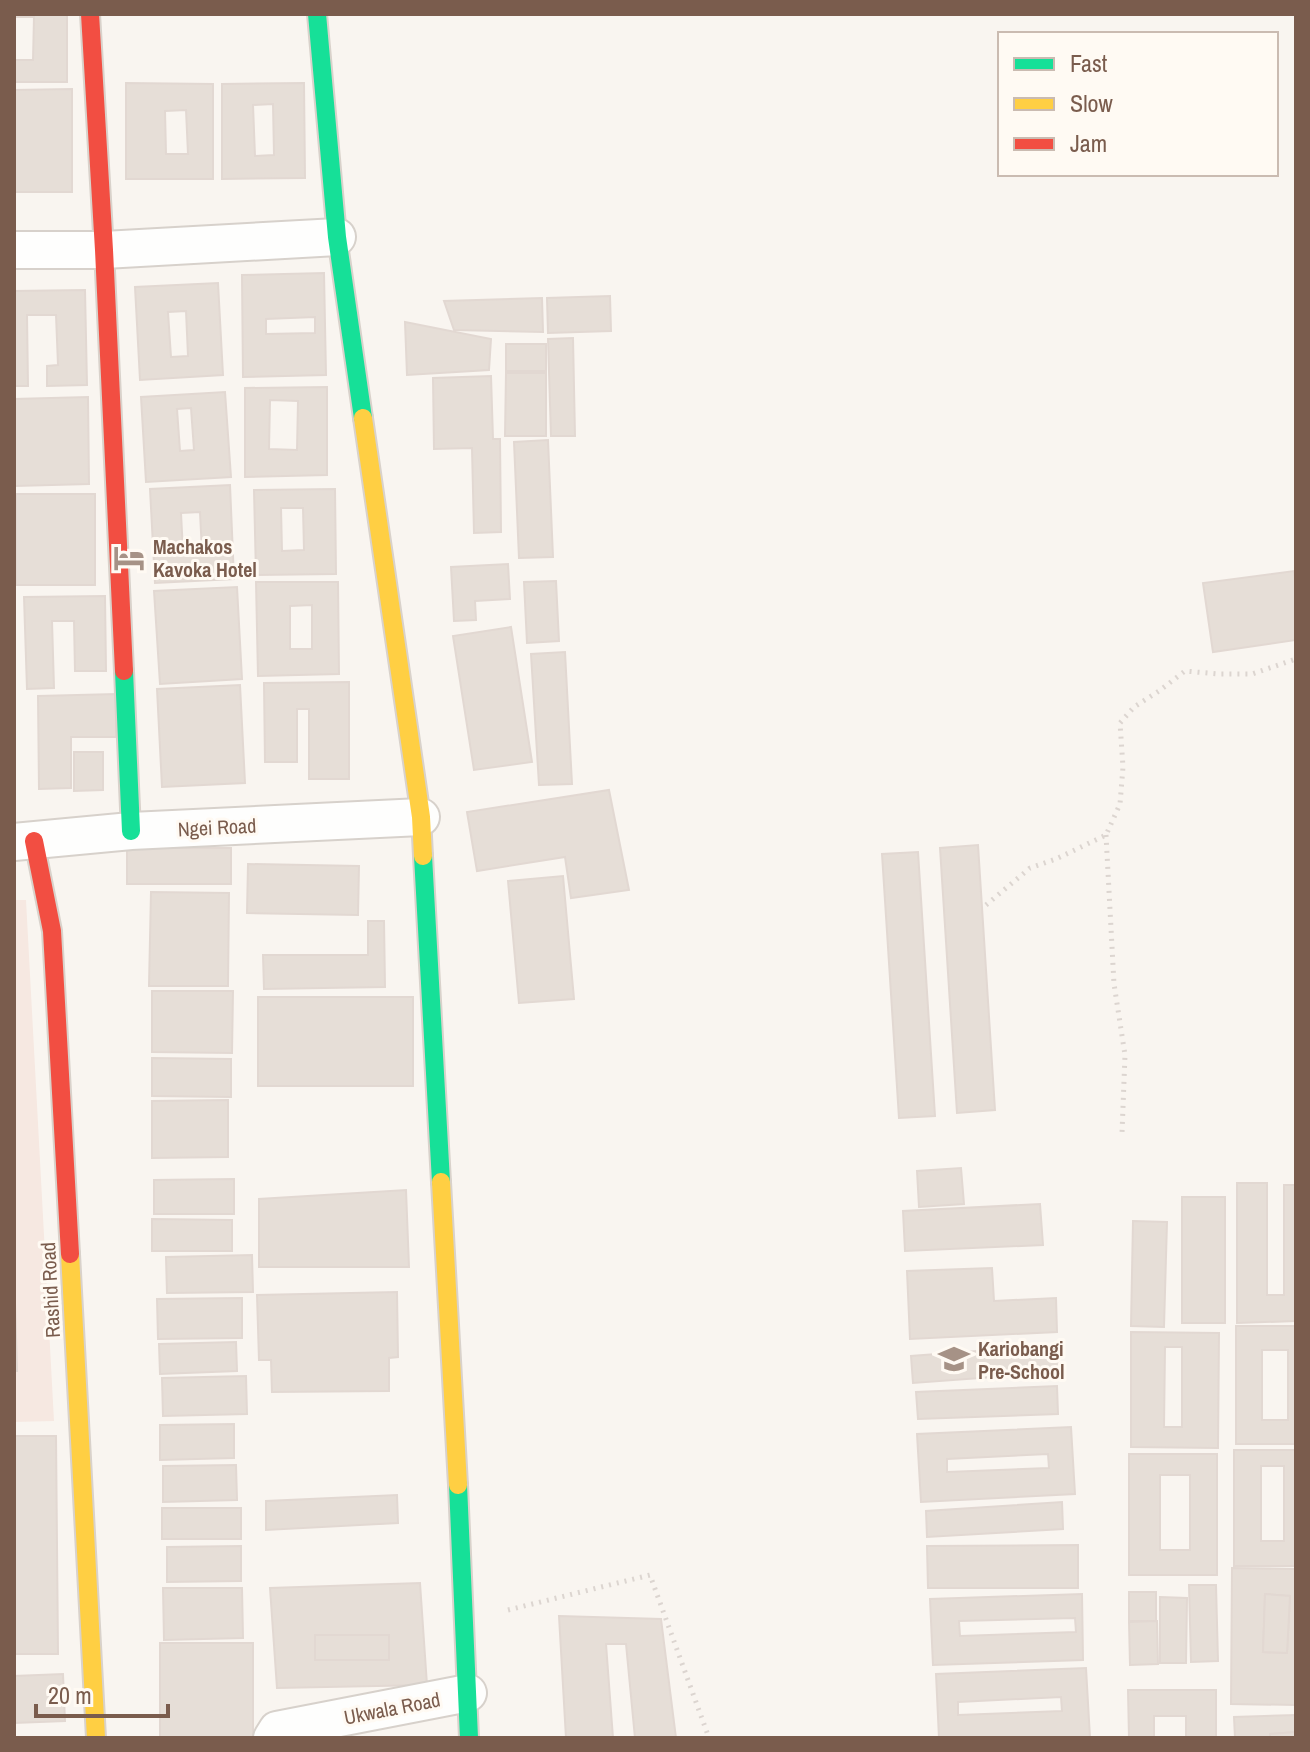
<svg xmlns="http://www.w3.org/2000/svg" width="1310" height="1752" viewBox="0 0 1310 1752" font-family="'Archivo Narrow',sans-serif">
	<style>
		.commercial { fill: #f6e8e1 }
		.building { fill: #e6ded7; stroke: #e2d8d2; stroke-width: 2; fill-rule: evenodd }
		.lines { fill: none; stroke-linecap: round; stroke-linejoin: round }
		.street-casing { stroke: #d7d1cb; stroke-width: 40 }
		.fast-casing { stroke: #d9d2cb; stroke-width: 22 }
		.slow-casing { stroke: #d9d2cb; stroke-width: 22 }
		.jam-casing { stroke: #d9d2cb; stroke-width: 22 }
		.path { stroke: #dcd5d0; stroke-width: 5; stroke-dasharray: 2 6; stroke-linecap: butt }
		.street { stroke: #fefefd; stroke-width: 36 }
		.fast { stroke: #16e098; stroke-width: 18 }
		.slow { stroke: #ffcf43; stroke-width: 18 }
		.jam { stroke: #f24e42; stroke-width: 18 }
		.labels { text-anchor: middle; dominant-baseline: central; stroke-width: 6; stroke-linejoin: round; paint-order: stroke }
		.poi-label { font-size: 20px; font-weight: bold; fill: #7a5c4d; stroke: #fffaf3; text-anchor: start }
		.street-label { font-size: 20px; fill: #7a5c4d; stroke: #fffaf3 }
	</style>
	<rect width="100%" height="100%" fill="#f9f5f0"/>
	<!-- commercial -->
	<path class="commercial" d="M14,900H26L54,1421L14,1422Z"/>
	<!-- building -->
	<g class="building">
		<path d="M14,14H67V82H14ZM14,17H34L33,60H14Z"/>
		<path d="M126,83L213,84V179H126ZM186,110L188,154H166L165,111Z"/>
		<path d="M304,83L305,178L222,179V84ZM273,104L274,155L255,156L253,105Z"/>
		<path d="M72,89V192H14V90Z"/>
		<path d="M324,273L326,375L243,377L242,275ZM315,317V333L266,334V319Z"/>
		<path d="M218,283L223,375L140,380L135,287ZM186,311L188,356L171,357L168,312Z"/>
		<path d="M85,290L87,385L47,386V366L58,365L56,315H27L28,386H14V291Z"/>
		<path d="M610,296L611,331L548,333L547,298Z"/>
		<path d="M542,298L543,332L454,330L444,301Z"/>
		<path d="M405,322L491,339L489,370L407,375Z"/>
		<path d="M573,338L575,436H551L548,339Z"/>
		<rect x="506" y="344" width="40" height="27"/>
		<path d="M506,373H546V436H505Z"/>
		<path d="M491,376L493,439H500L501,532L474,533L472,448L434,449L433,378Z"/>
		<path d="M327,387V475L245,477V388ZM270,400L298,401L297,450L269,449Z"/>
		<path d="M225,392L231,477L146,482L141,397ZM191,408L194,450L180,451L177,409Z"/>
		<path d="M88,397L89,484L15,486L14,399Z"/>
		<path d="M548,440L553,557L519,558L514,442Z"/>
		<path d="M230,485L234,579L155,583L150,489ZM200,512L202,552H183L181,513Z"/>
		<path d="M335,489L336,574L256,575L254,490ZM281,508H303L304,550L282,551Z"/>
		<rect x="16" y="494" width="79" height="91"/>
		<path d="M508,564L510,599L475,601L476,620L454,621L451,567Z"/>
		<path d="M1294,571L1296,585V640L1213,652L1203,583Z"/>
		<path d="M556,581L559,641L527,643L524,582Z"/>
		<path d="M256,582H338L339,674L258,676ZM312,605V649H290V606Z"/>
		<path d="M237,587L242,679L160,684L154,591Z"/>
		<path d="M105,596L106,671H75L74,621H52L54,688L27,689L24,597Z"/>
		<path d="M511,627L532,762L474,770L453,636Z"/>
		<path d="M565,652L572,784L539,785L531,654Z"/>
		<path d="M349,682V779H309V709H297V762H265L264,683Z"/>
		<path d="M240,685L245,783L162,787L157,689Z"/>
		<path d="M116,694V737H71V788L39,789L38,696Z"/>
		<path d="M74,752H103V790L74,791Z"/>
		<path d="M609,790L629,890L571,898L565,857L477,871L467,812Z"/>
		<path d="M978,845L995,1110L957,1113L940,848Z"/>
		<rect x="127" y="848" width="104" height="36"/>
		<path d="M918,852L935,1116L899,1118L882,854Z"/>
		<path d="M248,864L359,866L358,915L247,913Z"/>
		<path d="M563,876L574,999L519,1003L508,881Z"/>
		<path d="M151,892L229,893L228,986H149Z"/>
		<path d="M368,921H384L385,987L264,989L263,955H368Z"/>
		<path d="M152,991H233L232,1053L152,1052Z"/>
		<rect x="258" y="997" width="155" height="89"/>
		<path d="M152,1058L231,1059V1097L152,1096Z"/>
		<path d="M228,1100V1157L152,1158V1101Z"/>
		<path d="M961,1168L964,1204L919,1207L917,1171Z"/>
		<path d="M234,1179V1214H154V1180Z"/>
		<path d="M1237,1183H1267V1295H1284V1185H1296V1321L1237,1323Z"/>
		<path d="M406,1190L409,1267H259V1199Z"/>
		<rect x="1182" y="1197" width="43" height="126"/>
		<path d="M1040,1204L1043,1245L905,1251L903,1211Z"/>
		<path d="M152,1219L232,1220V1251H152Z"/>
		<path d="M1133,1221L1167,1222L1164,1327L1131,1326Z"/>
		<path d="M252,1255L253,1292L167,1293L166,1257Z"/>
		<path d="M992,1268L994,1301L1056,1298L1057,1332L910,1339L907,1271Z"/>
		<path d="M14,1269L17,1371H14Z"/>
		<path d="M397,1292L398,1357L389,1358V1391L272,1392L271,1360H259L257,1295Z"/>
		<path d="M242,1298V1338L158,1339L157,1299Z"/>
		<path d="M1236,1326H1296V1444H1236ZM1262,1350H1288V1420H1262Z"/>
		<path d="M1131,1332L1219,1333L1218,1448L1131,1447ZM1165,1347H1182V1427H1164Z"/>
		<path d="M236,1342L237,1371L160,1374L159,1344Z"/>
		<path d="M1058,1345L1060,1372L913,1383L911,1356Z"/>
		<path d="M246,1376L247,1414L163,1416L162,1378Z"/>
		<path d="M1057,1386L1058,1414L918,1419L916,1392Z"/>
		<path d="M234,1424V1458L160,1460V1425Z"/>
		<path d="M1071,1427L1075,1494L921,1502L917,1434ZM1048,1454L1049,1468L947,1472V1459Z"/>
		<path d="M14,1436H56L58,1654H14Z"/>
		<path d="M1234,1450H1296V1566H1234ZM1261,1466H1284V1541H1261Z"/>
		<path d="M1129,1454H1217V1575H1129ZM1160,1475H1190V1550H1160Z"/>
		<path d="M236,1465L237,1500L163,1502V1466Z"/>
		<path d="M397,1495L398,1523L266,1530V1501Z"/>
		<path d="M1062,1502L1063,1529L927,1537L926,1511Z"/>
		<rect x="162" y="1508" width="79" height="31"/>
		<path d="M1078,1545V1588H928L927,1546Z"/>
		<path d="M241,1546V1581L167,1582V1547Z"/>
		<path d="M1232,1568L1296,1569V1705L1231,1704ZM1265,1594L1290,1596L1287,1653L1263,1652Z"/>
		<path d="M420,1583L427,1685L277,1688L270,1588ZM315,1635H389V1660H315Z"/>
		<path d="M1189,1585H1216L1218,1661L1191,1662Z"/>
		<path d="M163,1588H242L243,1638L164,1640Z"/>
		<rect x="1129" y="1592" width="27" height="29"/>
		<path d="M1082,1594L1083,1660L933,1665L930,1599ZM1075,1618L1076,1632L960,1636L959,1621Z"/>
		<path d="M1265,1594L1290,1596L1287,1653L1263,1652Z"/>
		<path d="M1160,1597L1187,1598L1186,1663H1160Z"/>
		<path d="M559,1616L661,1619L676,1738H635L626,1644H606L613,1738H566Z"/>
		<path d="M1157,1621L1158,1664L1130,1665L1129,1622Z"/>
		<rect x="315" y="1635" width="74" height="25"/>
		<rect x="160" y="1643" width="93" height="95"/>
		<path d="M1086,1668L1090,1738H939L936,1674ZM1061,1697L1062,1711L958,1715V1702Z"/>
		<path d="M63,1674L65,1721L14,1723V1676Z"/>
		<path d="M1128,1690H1216V1738H1186V1716H1154V1738H1129Z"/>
		<path d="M1296,1715V1732L1270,1734V1738H1235L1234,1717Z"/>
		<path d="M1296,1732V1738H1270V1734Z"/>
	</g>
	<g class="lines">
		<defs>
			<g id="street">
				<path d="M14,250H104L337,237"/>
				<path d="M14,842L131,831L421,817"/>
				<path d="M272,1738L277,1730L468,1693"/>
			</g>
			<g id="fast">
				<path d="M317,14L337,237L363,418"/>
				<path d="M124,671L131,831"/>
				<path d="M423,856L441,1182"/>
				<path d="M458,1485L469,1738"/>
			</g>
			<g id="slow">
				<path d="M363,418L421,817L423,856"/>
				<path d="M441,1182L458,1485"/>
				<path d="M70,1254L96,1738"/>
			</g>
			<g id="jam">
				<path d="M90,14L104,250L124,671"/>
				<path d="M34,841L52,931L70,1254"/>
			</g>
		</defs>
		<!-- street casing -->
		<use href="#street" class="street-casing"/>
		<!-- fast casing -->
		<use href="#fast" class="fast-casing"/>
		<!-- slow casing -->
		<use href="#slow" class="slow-casing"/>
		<!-- jam casing -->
		<use href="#jam" class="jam-casing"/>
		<!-- path -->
		<g class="path">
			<path d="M1106,835L1114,984L1125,1055L1122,1133"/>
			<path d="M986,905L1030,868L1056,859L1106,835L1120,804L1123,767L1120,723L1134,707L1159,691L1185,671L1218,674H1252L1296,659"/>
			<path d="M508,1610L650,1575L709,1738"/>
		</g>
		<!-- street -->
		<use href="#street" class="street"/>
		<!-- fast -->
		<use href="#fast" class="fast"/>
		<!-- slow -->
		<use href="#slow" class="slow"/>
		<!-- jam -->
		<use href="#jam" class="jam"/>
	</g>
	<!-- icons -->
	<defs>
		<symbol id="hotel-bare" viewBox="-9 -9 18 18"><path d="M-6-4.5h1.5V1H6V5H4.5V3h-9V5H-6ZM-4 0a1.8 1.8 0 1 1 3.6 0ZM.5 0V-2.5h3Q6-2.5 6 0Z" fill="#a69286" stroke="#fffaf3" stroke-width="2.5" paint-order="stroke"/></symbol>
		<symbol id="school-bare" viewBox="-9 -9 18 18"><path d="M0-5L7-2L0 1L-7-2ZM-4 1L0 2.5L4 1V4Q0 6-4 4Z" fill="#a69286" stroke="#fffaf3" stroke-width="2.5" paint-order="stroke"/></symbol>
	</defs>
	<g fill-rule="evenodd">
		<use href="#hotel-bare" x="107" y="536" width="44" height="44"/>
		<use href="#school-bare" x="932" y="1337" width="44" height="44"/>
	</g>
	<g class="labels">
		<!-- poi labels -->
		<g class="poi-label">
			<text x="153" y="546">Machakos<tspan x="153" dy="23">Kavoka Hotel</tspan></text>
			<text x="978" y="1348">Kariobangi<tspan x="978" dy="23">Pre-School</tspan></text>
		</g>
		<!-- street labels -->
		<g class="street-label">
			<text transform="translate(217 827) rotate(-3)">Ngei Road</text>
			<text transform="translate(50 1290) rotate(-93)">Rashid Road</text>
			<text transform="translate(392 1708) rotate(-11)">Ukwala Road</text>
		</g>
	</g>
	<!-- border -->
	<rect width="1310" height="1752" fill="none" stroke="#7a5c4d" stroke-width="32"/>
	<!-- legend -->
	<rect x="998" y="32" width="280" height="144" fill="#fffaf3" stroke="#cabbb1" stroke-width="2"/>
	<rect x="1014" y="58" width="40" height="12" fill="#16e098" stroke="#cabbb1" stroke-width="2"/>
	<text x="1070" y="72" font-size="24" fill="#7a5c4d">Fast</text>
	<rect x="1014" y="98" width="40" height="12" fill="#ffcf43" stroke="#cabbb1" stroke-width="2"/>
	<text x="1070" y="112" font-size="24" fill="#7a5c4d">Slow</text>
	<rect x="1014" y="138" width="40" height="12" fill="#f24e42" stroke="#cabbb1" stroke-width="2"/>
	<text x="1070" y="152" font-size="24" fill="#7a5c4d">Jam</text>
	<!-- scale -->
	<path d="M36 1704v12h132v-12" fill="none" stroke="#7a5c4d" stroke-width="4"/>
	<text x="48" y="1704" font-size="24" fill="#7a5c4d" stroke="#fffaf3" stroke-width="6" paint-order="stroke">20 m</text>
</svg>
